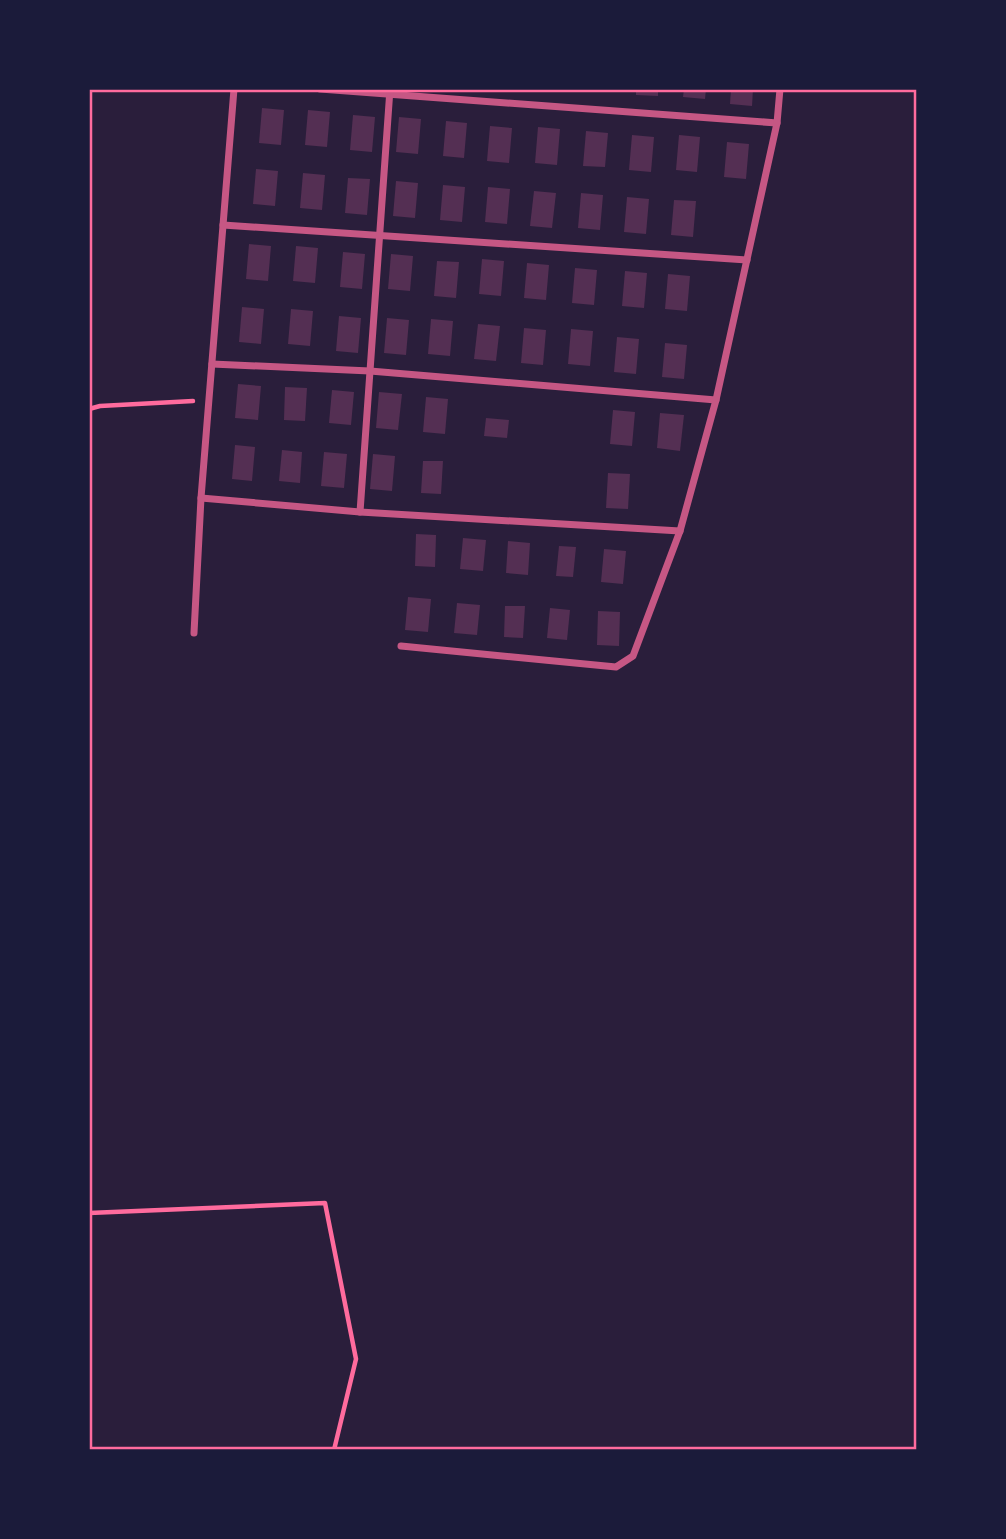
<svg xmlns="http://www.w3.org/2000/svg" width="1006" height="1539" viewBox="0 0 1006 1539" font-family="Lato,sans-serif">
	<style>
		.green { fill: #2a1e3b }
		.building { fill: #542f53 }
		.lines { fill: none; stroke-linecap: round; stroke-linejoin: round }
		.path { stroke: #ff6b9d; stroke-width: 4.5 }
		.minor { stroke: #c65784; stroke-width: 7 }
		.neatline { fill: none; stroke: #ff6b9d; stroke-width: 2.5 }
	</style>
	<rect width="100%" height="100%" fill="#1b1b3a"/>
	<!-- green -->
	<rect class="green" x="89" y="89" width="828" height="1361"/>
	<!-- building -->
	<g class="building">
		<path d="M636,89H658V96L636,95Z"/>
		<path d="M684,89H706L705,99L683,97Z"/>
		<path d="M731,89H753L752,106L730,104Z"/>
		<path d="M262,108L284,110L281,145L259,143Z"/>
		<path d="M308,110L330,112L327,147L305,145Z"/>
		<path d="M353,115L375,117L372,152L350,150Z"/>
		<path d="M399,117L421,119L418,154L396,152Z"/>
		<path d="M446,121L467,123L464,158L443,156Z"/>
		<path d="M490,126L512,128L509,163L487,161Z"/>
		<path d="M538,127L560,129L557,165L535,163Z"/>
		<path d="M586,131L608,133L605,167L583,166Z"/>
		<path d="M632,135L654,137L651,172L629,170Z"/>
		<path d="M679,135L700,137L697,172L676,170Z"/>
		<path d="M727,142L749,144L746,179L724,177Z"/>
		<path d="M256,169L278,171L275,206L253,204Z"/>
		<path d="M303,173L325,175L322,210L300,208Z"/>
		<path d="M348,178L370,179L367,215L345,213Z"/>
		<path d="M396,181L418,183L415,218L393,216Z"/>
		<path d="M443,185L465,187L462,222L440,220Z"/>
		<path d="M488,187L510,189L507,224L485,222Z"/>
		<path d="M534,191L556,193L552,228L530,226Z"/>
		<path d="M581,193L603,195L600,230L578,228Z"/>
		<path d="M627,197L649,199L646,234L624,232Z"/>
		<path d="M674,200L696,201L693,237L671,235Z"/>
		<path d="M249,244L271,246L268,281L246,279Z"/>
		<path d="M296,246L318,248L315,283L293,281Z"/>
		<path d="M343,252L365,254L362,289L340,287Z"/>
		<path d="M391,254L413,256L410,291L388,289Z"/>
		<path d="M482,259L504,261L501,296L479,294Z"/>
		<path d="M437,261L459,262L456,298L434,296Z"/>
		<path d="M527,263L549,265L546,300L524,298Z"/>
		<path d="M575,268L597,270L594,305L572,303Z"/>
		<path d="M625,271L647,273L644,308L622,306Z"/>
		<path d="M668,274L690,276L687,311L665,309Z"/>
		<path d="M242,307L264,309L261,344L239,342Z"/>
		<path d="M291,309L313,311L310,346L288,344Z"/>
		<path d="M339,316L361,318L358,353L336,351Z"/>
		<path d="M387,318L409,320L406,355L384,353Z"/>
		<path d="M431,319L453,321L450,356L428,354Z"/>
		<path d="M478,324L500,326L496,361L474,359Z"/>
		<path d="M524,328L546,330L543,365L521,363Z"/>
		<path d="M571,329L593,331L590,366L568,364Z"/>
		<path d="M617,337L639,339L636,374L614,372Z"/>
		<path d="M665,343L687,345L684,379L662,377Z"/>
		<path d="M238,384L261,386L258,420L235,418Z"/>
		<path d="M285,387L307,388L305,421L284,420Z"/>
		<path d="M332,390L354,392L351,425L329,423Z"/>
		<path d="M379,392L402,394L398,430L376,428Z"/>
		<path d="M426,397L448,399L445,434L423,432Z"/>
		<path d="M613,410L635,412L632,446L610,444Z"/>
		<path d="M660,413L684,415L680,451L657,448Z"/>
		<path d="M486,418L509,420L507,438L484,436Z"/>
		<path d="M235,445L255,447L252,481L232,479Z"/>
		<path d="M282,450L302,452L300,483L279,481Z"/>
		<path d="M324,452L347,454L344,488L321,486Z"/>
		<path d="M373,454L395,456L392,491L370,489Z"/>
		<path d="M423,461H443L441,494L421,493Z"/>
		<path d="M608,473L630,474L628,509L606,508Z"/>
		<path d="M416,534L436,535L435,567L415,566Z"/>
		<path d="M463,538L486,540L483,571L460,569Z"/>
		<path d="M508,541L530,543L528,575L506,573Z"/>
		<path d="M559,546L576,547L573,577L556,576Z"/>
		<path d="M604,549L626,551L623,584L601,582Z"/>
		<path d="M408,597L431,599L428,632L405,630Z"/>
		<path d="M457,603L480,605L477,635L454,633Z"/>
		<path d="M505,606H525L523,638L504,637Z"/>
		<path d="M550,608L570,610L567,640L547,638Z"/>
		<path d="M598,611L620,612L619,646L597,645Z"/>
	</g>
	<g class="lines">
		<!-- path -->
		<g class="path">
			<path d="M89,409L100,406L193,401"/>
			<path d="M89,493V512"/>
			<path d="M89,1213L325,1203L356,1359L334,1450"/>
		</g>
		<!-- minor -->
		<g class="minor">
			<path d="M320,89L777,123"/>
			<path d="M223,225L747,260"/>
			<path d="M212,364L370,371L716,400"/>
			<path d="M201,498L360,512L680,531"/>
			<path d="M360,512L390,89"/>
			<path d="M194,633L201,498L234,89"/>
			<path d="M401,646L616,667L633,656L680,531L716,400L777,123L780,89"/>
		</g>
	</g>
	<!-- border -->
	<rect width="1006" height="1539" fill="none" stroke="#1b1b3a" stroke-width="182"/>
	<rect x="91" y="91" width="824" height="1357" class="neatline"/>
</svg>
